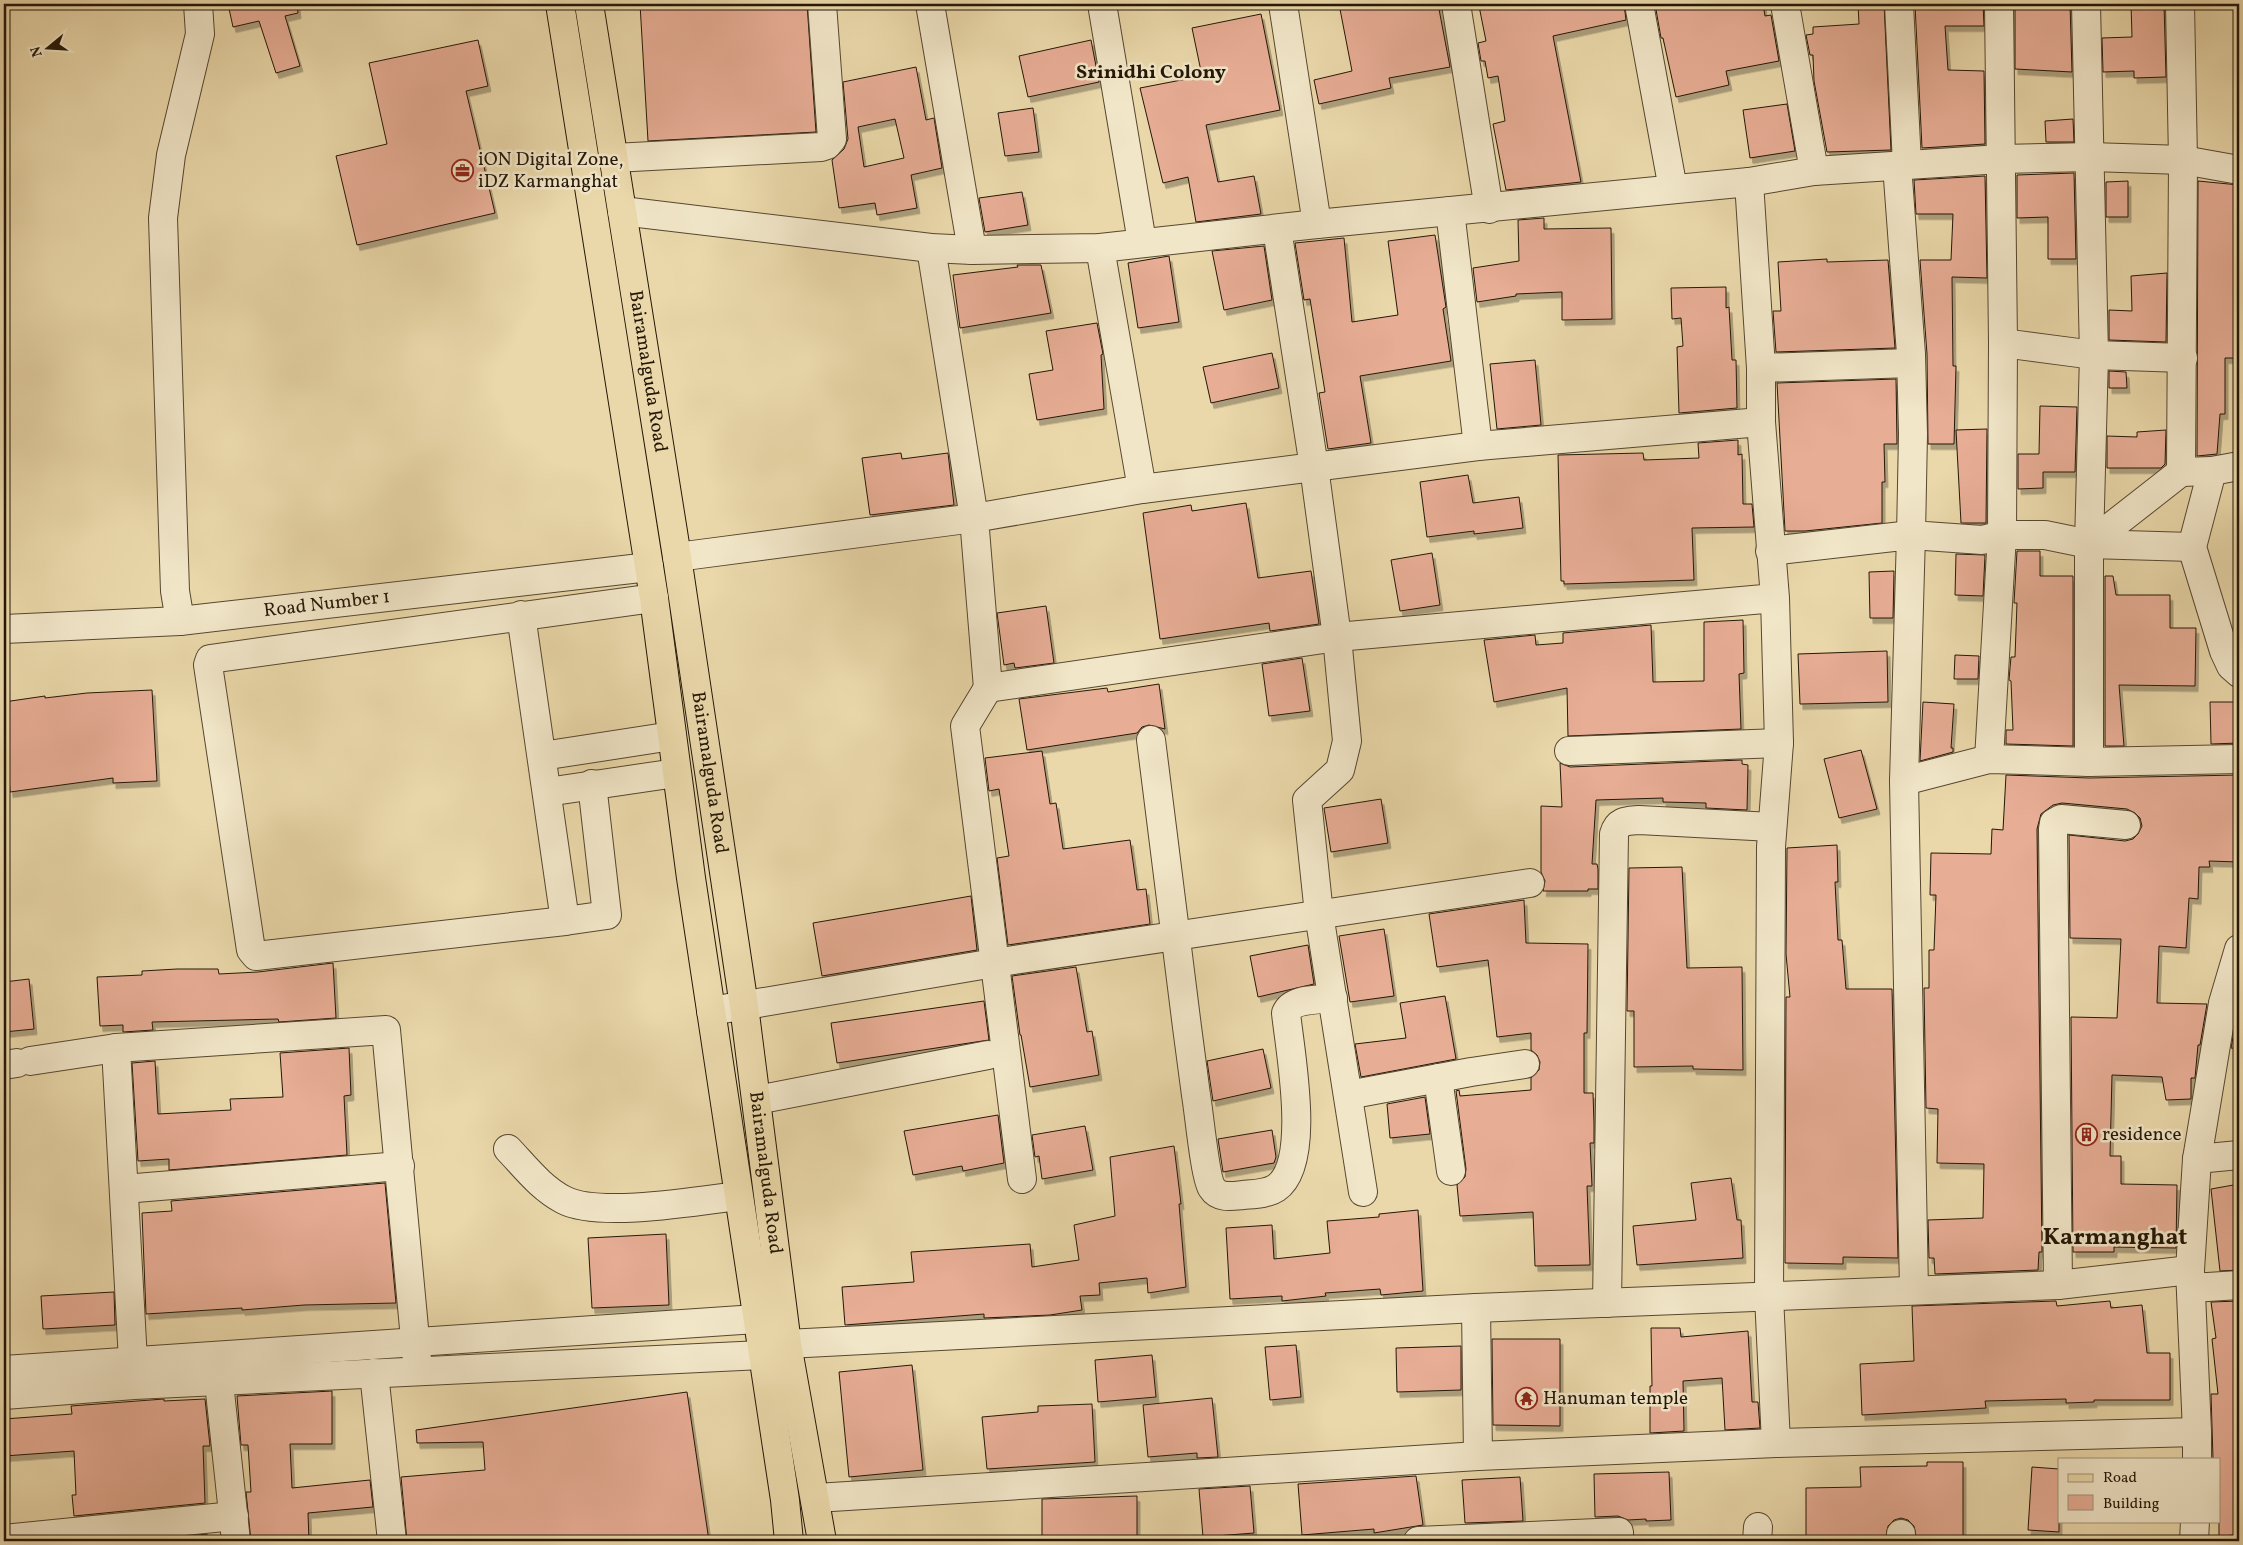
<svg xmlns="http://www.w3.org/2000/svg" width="2243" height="1545" viewBox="0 0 2243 1545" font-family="Vollkorn,serif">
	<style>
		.building { fill: #e7ad95; stroke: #241707; fill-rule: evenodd; filter: url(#shadow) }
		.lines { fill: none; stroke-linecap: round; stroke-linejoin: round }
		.minor-casing { stroke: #564730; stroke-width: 30 }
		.major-casing { stroke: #241707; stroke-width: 30 }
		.minor { stroke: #f1e6c8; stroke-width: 28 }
		.major { stroke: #ead8aa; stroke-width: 28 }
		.labels { text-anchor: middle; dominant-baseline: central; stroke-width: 5; stroke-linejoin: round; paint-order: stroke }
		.poi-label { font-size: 19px; fill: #241707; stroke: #f1e6c8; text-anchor: start }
		.street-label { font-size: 19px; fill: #241707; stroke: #f1e6c8 }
		.neighbourhood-label { font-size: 20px; font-weight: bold; fill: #241707; stroke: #f1e6c8 }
		.district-label { font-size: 24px; font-weight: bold; fill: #241707; stroke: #f1e6c8 }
	</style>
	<defs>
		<filter id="shadow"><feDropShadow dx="3" dy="5.5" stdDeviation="0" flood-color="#0004"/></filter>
	</defs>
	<rect width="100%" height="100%" fill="#ead8aa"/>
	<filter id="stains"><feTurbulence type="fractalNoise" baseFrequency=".004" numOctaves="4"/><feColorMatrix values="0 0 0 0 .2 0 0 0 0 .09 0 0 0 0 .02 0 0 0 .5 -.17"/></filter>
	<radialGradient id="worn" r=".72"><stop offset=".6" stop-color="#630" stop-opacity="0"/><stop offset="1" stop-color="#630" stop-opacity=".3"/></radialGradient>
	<!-- building -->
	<g class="building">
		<path d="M228,4H297L298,13L285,16L300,66L276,73L259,21L233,27Z"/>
		<path d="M640,4H807L816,132L648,141Z"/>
		<path d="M1339,4H1438L1450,67L1389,78L1391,88L1319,104L1314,80L1352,71Z"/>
		<path d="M1490,4H1624L1626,20L1553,36L1581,182L1506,190L1493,124L1505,121L1498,76L1488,78L1485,61H1481L1478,43L1486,41L1479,6Z"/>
		<path d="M1655,4H1763L1765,16L1771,15L1779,61L1726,71L1729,85L1676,97L1663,38H1661Z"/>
		<path d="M1858,4H1884L1891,150L1827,152L1814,81L1813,55H1810L1806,35L1813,34V27L1859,24Z"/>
		<path d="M1915,4H1983L1984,26H1945L1948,70L1984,71L1985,144L1922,148Z"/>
		<path d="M2015,4H2070L2072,72L2015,69Z"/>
		<path d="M2131,4H2164L2166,77L2134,78V71L2103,72L2102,38L2132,37Z"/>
		<path d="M1261,14L1280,110L1206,125L1218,182L1254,176L1261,214L1196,222L1188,177L1163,183L1140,88L1202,76L1192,28Z"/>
		<path d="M478,40L488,86L466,91L495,213L357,245L336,156L387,144L369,63Z"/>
		<path d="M1091,40L1099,82L1028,97L1019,56Z"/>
		<path d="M916,67L926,120L934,118L942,168L911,175L917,208L877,215L875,203L839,208L832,160L844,149L848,139L843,82ZM895,119L904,158L864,167L858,127Z"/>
		<path d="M1787,104L1795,151L1750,158L1743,110Z"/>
		<path d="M1033,108L1039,152L1005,156L998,113Z"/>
		<path d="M2073,119L2074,142H2046L2045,121Z"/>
		<path d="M2074,173L2076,259H2048V217L2017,218V175Z"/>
		<path d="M1985,176L1987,278L1952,277L1953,366H1956L1954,444H1928L1927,354L1920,260H1951L1953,214H1916L1914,180Z"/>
		<path d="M2128,181V217H2106V182Z"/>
		<path d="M2198,181L2239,185V358H2225V414H2220L2217,454L2197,456Z"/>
		<path d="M1022,192L1028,225L985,232L979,198Z"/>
		<path d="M1544,218V229L1611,228L1612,319L1562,320V292L1516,294V296L1477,302L1473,268L1519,261L1518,220Z"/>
		<path d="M1435,235L1446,307L1443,309L1451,361L1360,376L1371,443L1328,449L1319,393L1325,392L1310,299L1304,300L1295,243L1344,238L1352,322L1398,315L1388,241Z"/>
		<path d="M1264,246L1272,300L1224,310L1212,251Z"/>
		<path d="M1169,256L1179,322L1138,328L1128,263Z"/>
		<path d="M1827,259V262L1888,260L1895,348L1776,352L1773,311H1781L1778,262Z"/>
		<path d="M1017,265H1041L1051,313L960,328L953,275L1018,267Z"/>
		<path d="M2167,273L2166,342L2109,340V310L2132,311L2131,276Z"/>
		<path d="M1726,287V308L1729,307L1732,360H1736L1737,408L1679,413L1677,347L1683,346L1681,318L1672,319L1671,288Z"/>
		<path d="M1097,323L1103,354L1101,355L1104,409L1037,420L1029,374L1053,370L1046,331Z"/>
		<path d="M1272,353L1279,388L1211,403L1203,367Z"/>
		<path d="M1535,360L1541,425L1497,429L1490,364Z"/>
		<path d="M2109,371L2126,372L2127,388H2109Z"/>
		<path d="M1896,379L1897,444H1884L1885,482H1882V523L1805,531H1785L1777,383Z"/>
		<path d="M2040,406L2077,407L2075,472H2043V488L2018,489V454H2039Z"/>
		<path d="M1987,429L1986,523H1961L1956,430Z"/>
		<path d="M2166,430L2165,464L2161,468H2107V436L2137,437V432Z"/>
		<path d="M1738,440V455L1742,454L1743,504H1752L1754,527L1692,528L1694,580L1564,584V581H1561L1558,455L1643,453L1644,460L1699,458L1698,443Z"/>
		<path d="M901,453L902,459L948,453L954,505L870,515L862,458Z"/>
		<path d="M1468,475L1473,503L1519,497L1523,528L1474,534V531L1427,537L1420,482Z"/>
		<path d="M1246,503L1258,578L1311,571L1319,624L1270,631L1269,623L1160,639L1143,513L1191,505L1192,511Z"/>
		<path d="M2017,551H2040V576H2073V746L2006,744V730H2013L2011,681L2009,680L2011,657H2015L2017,603H2014Z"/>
		<path d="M1432,553L1440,605L1400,611L1391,560Z"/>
		<path d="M1956,554L1985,555L1983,596L1955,595Z"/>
		<path d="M1894,571L1893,618H1870L1869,572Z"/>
		<path d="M2105,576H2113L2116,595H2170V628H2196L2195,686L2119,685L2124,746H2105Z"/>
		<path d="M1046,606L1054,663L1015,668L1014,663L1004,665L997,613Z"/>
		<path d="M1743,620L1744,673L1739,674L1741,729L1568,736L1567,688L1494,702L1484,640L1535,635L1536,645L1563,643V633L1651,625L1653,682L1704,681V622Z"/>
		<path d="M1887,651L1888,702L1800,704L1798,654Z"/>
		<path d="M1955,655L1979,656L1978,679H1954Z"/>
		<path d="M1302,658L1310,711L1269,716L1262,664Z"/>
		<path d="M1159,684L1165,729L1149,725L1142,727L1137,733L1027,750L1019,699L1107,688L1108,692Z"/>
		<path d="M152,690L157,781L113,783V778L10,792L4,702L45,696V698L87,693Z"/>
		<path d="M1923,702L1954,704L1951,748H1953V752L1920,761Z"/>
		<path d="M2210,702H2239V743L2211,744Z"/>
		<path d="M1861,750L1877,809L1839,818L1824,759Z"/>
		<path d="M1042,751L1050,804L1056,803L1063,849L1130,840L1137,890L1146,889L1150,924L1008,945L997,858L1009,856L999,789L989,791L985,758Z"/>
		<path d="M1742,760V764L1748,765L1747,810L1706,808V803L1663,802V798L1596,800L1592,864H1597L1598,869V889H1588V891H1543L1545,881L1541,872V806L1562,807L1560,763L1570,767Z"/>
		<path d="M2006,775L2089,778L2239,775V862L2209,861L2210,867H2199L2198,899L2189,898L2186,948L2159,946L2157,1003L2207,1004L2200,1045H2198L2195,1078H2191V1099L2166,1100L2162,1077L2112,1075L2110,1156H2121V1184L2177,1185L2176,1248L2114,1247V1252H2073L2071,1017L2117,1018L2121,939L2070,938L2069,835L2125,841L2133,839L2138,834L2142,826L2140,818L2135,813L2127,809L2062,803L2053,805L2041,814L2037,829L2042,1252H2039L2038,1270L1935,1274L1934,1258H1929L1928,1220L1983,1218L1984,1164L1937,1163L1938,1109L1926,1108L1924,988H1929V950H1934L1936,895H1930L1931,853L1991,854L1992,829L2003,830Z"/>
		<path d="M1381,799L1388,843L1331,852L1324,808Z"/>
		<path d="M1837,845L1838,882H1835L1838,940H1842L1846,989H1892L1898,1258L1843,1257V1264L1785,1263L1786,997H1790L1786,954L1787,848Z"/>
		<path d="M1682,867L1687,968L1742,967L1743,1070L1693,1069V1066L1634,1067V1011H1627L1629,868Z"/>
		<path d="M971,896L977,950L822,976L813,923Z"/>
		<path d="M1524,900L1526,943L1588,944L1587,1033H1584V1093H1593L1594,1124V1143H1590L1592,1186H1587L1590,1265L1535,1266L1533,1212L1460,1216L1457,1185L1465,1177L1466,1169L1456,1091L1459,1090L1460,1096L1531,1090V1078L1539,1070L1540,1062L1537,1055L1531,1050V1033L1497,1037L1488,960L1437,967L1429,914Z"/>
		<path d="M1384,929L1394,996L1350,1002L1339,936Z"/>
		<path d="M1308,945L1314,984L1258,997L1250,956Z"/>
		<path d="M333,963L336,1018L279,1022L278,1019L152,1022L153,1030L123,1032V1025L100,1026L97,977L142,975V971L177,969H218L219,974L258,972Z"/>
		<path d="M1076,967L1087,1032L1092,1031L1099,1075L1030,1087L1021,1035H1020L1012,976Z"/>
		<path d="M29,979L34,1029L4,1032V982Z"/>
		<path d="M1445,996L1456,1059L1361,1077L1355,1044L1406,1038L1400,1003Z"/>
		<path d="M984,1001L989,1040L837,1063L831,1023Z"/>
		<path d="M2239,1005V1049L2231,1048Z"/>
		<path d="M349,1048L351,1095L344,1096L347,1155L169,1170V1159L138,1161L132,1063L155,1061L158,1114L231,1110L230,1099L283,1097L280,1053Z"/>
		<path d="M1263,1049L1271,1088L1213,1101L1207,1061Z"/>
		<path d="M1425,1097L1430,1134L1390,1138L1387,1104Z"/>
		<path d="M998,1115L1004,1163L963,1171L962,1166L913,1175L904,1131Z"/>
		<path d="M1085,1126L1093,1170L1042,1179L1039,1156L1035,1157L1032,1135Z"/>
		<path d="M1272,1130L1276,1157L1274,1163L1223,1172L1218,1139Z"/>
		<path d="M1174,1146L1181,1204H1179L1186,1287L1148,1293L1147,1278L1099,1283L1100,1295L1080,1296L1082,1310L1050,1315L984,1318V1314L845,1325L842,1287L914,1282L911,1252L1030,1244L1032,1267L1079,1260L1074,1225L1115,1216L1110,1157Z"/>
		<path d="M1731,1178L1737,1220H1741L1743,1258L1637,1265L1633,1226L1696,1220L1691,1183Z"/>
		<path d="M385,1183L396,1303L304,1305L242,1310V1308L146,1314L142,1213L172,1211L171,1201Z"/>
		<path d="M2239,1184V1270L2220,1271L2211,1189Z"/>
		<path d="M1418,1210L1423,1291L1381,1295L1380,1289L1325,1293L1326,1296L1282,1301V1296L1230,1299L1226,1228L1272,1225L1274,1259L1330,1253L1327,1221L1379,1217V1214Z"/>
		<path d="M666,1234L669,1305L592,1308L588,1238Z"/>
		<path d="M114,1292L115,1325L43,1329L41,1296Z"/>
		<path d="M2056,1301L2057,1306L2110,1301L2111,1308L2142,1305L2147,1353H2170V1400H2094V1402L2066,1403V1399L1985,1401L1986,1408L1862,1415L1860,1364L1914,1361L1912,1306Z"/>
		<path d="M2239,1301V1534L2219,1537V1459H2213L2211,1394H2218L2212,1339L2216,1338L2211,1302Z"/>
		<path d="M1651,1328H1680L1681,1337L1748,1331L1752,1402H1758L1760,1428L1725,1430L1722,1378L1683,1381L1684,1431L1650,1433V1386H1652Z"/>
		<path d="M1492,1339H1560V1426L1493,1425Z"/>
		<path d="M1296,1345L1301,1397L1270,1400L1265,1347Z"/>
		<path d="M1461,1346V1390L1397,1392L1396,1348Z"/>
		<path d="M1152,1355L1156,1397L1098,1402L1095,1360Z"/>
		<path d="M912,1365L923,1470L849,1477L839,1372Z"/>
		<path d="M332,1391V1444H290L292,1488L370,1480L373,1507L308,1513L309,1541H251L246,1492H251L248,1445H241L237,1396Z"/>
		<path d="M687,1392L709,1541H407L401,1477L485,1470L483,1442L417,1443L416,1430Z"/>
		<path d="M1212,1398L1218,1457L1197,1458V1453L1148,1457L1143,1405Z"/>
		<path d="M164,1399V1401L205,1399L210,1446H203L205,1503L74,1516L72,1495H76L74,1451L4,1456V1419L72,1414L71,1406Z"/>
		<path d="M1092,1404L1095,1462L987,1469L982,1417L1038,1412V1406Z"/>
		<path d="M1927,1462H1963V1541H1917L1914,1526L1908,1520L1901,1518L1894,1520L1888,1526L1885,1541H1806V1488L1861,1487L1860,1467L1927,1466Z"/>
		<path d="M2032,1467L2059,1469V1532L2028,1530Z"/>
		<path d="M1669,1472L1671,1520L1646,1521V1519L1628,1520L1618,1516L1595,1517L1594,1474Z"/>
		<path d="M1416,1476L1423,1525L1374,1533V1529L1302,1535L1298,1484Z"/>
		<path d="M1520,1477L1523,1521L1465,1523L1462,1480Z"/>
		<path d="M1250,1486L1254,1533L1203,1537L1199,1489Z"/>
		<path d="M1137,1496V1541H1042V1499Z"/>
		<path d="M207,1534V1541H139Z"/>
	</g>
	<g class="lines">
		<defs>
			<g id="minor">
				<path d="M930,4L972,250"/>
				<path d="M1102,4L1142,242"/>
				<path d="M1283,4L1317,224"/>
				<path d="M1456,4L1489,209"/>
				<path d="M1639,4L1673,189"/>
				<path d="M1785,4L1814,171"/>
				<path d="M1899,4L1907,164"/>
				<path d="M2086,4L2094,355L2089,544V762"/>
				<path d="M2180,4L2183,160L2181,472L2212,471"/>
				<path d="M614,158L821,147L827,145L832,139L822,4"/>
				<path d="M1897,165L1911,354L1913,434L1911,535L1982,540L2002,535H2045L2089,544L2192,547"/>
				<path d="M1749,182L1814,171L2001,159L2091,157L2183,160L2239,170"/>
				<path d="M622,211L931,248L972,250L1100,248L1317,224L1749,182L1761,368V422"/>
				<path d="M1450,211L1478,446"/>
				<path d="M1277,229L1314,467L1337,637L1347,741L1340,770L1307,800L1319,914L1363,1192"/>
				<path d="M1100,248L1142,489"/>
				<path d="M2003,343L2094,355L2183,358"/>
				<path d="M1761,368L1911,363"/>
				<path d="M2239,466L2212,471L2192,547L2224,651L2231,666L2239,673"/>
				<path d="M2089,544L2181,472"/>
				<path d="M1770,551L1911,535L1904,781L1914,1290"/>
				<path d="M677,557L974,518L931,248"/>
				<path d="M1775,598L1761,422L1478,446L1142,489L974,518L988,688L1337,637L1775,598L1779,743L1771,847L1769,1296L1776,1443"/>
				<path d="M521,615L565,921L256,956L251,950L208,665L210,659L654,598"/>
				<path d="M180,621L175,591L163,218L171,155L200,34L198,4"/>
				<path id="s1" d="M4,629L180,621L649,567"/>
				<path d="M988,688L965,726L1022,1179"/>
				<path d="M1151,740C1166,859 1180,977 1196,1095C1199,1112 1205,1178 1212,1188C1219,1199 1233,1196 1243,1195C1254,1194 1267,1194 1276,1188C1312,1164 1290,1052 1286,1013C1292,998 1318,1000 1333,998"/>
				<path d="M1569,751L1779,743"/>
				<path d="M542,756L672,736"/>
				<path d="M1989,759L2002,535L2003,343L1999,4"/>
				<path d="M1904,781L1989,759L2089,762L2239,759"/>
				<path d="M547,792L676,773"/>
				<path d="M565,921L607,915L592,784"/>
				<path d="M711,1011L994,963L1530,883"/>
				<path d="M116,1048L133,1361"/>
				<path d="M30,1061L116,1048L386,1030L417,1360"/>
				<path d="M4,1065L17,1063"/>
				<path d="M1438,1078L1451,1171"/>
				<path d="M1348,1095L1471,1072L1525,1064"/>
				<path d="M757,1100L988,1055"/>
				<path d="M508,1149C526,1168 541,1188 564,1200C599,1218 698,1201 738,1196"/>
				<path d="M2197,1159L2239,1155"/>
				<path d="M124,1189L400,1166"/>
				<path d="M2058,1285L2053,829L2054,823L2061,819L2126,825"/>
				<path d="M2192,1288L2239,1285"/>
				<path d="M1607,1303L1614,834C1618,820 1627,821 1639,820L1772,827"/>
				<path d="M1476,1308L1478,1456"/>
				<path d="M787,1344L1476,1308L2058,1285L2190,1270"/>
				<path d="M217,1364L236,1541"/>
				<path d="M4,1370L756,1319"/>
				<path d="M374,1373L392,1541"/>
				<path d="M4,1395L134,1385L762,1355"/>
				<path d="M2197,1459V1432L2190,1270L2197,1159L2223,1003L2239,949"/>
				<path d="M816,1498L1478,1456L1776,1443L2197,1432"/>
				<path d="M1901,1534V1541"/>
				<path d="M4,1539L234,1516"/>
				<path d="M1418,1541L1619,1532V1541"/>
				<path d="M1757,1541L1758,1527"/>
				<path d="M2194,1541L2195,1521"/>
			</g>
			<g id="major">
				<path d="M560,4L654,598L691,878L785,1500L789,1541"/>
				<path id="s2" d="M589,4L677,557L744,1006L787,1344L822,1541"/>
			</g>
		</defs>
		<!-- minor casing -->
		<use href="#minor" class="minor-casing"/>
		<!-- major casing -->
		<use href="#major" class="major-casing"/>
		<!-- minor -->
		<use href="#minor" class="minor"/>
		<!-- major -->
		<use href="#major" class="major"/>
	</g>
	<!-- icons -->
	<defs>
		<symbol id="office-ring" viewBox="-11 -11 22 22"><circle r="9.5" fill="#f1e6c8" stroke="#8f2418" stroke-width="1.5"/><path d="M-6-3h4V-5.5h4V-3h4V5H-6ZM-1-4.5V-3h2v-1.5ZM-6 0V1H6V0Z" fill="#8f2418"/></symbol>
		<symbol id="building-ring" viewBox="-11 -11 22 22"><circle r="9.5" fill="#f1e6c8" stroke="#8f2418" stroke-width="1.5"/><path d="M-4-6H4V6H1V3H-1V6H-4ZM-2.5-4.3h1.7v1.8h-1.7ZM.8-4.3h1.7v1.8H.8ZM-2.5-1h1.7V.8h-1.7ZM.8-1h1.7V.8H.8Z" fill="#8f2418"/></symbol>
		<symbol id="temple-ring" viewBox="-11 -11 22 22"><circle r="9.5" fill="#f1e6c8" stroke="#8f2418" stroke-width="1.5"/><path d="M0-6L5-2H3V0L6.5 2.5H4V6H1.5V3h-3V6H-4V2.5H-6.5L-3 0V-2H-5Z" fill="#8f2418"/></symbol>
	</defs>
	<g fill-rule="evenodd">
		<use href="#office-ring" x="450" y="158" width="25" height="25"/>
		<use href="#building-ring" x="2074" y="1122" width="25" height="25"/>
		<use href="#temple-ring" x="1514" y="1386" width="25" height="25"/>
	</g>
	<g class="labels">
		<!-- poi labels -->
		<g class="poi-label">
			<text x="478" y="160">iON Digital Zone,<tspan x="478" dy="22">iDZ Karmanghat</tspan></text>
			<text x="2102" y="1135">residence</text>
			<text x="1543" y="1399">Hanuman temple</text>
		</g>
		<!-- street labels -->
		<g class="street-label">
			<text stroke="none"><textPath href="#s2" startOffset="372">Bairamalguda Road</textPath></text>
			<text stroke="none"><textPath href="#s1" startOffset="324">Road Number 1</textPath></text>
			<text stroke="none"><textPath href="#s2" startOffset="778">Bairamalguda Road</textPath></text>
			<text stroke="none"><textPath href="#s2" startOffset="1182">Bairamalguda Road</textPath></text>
		</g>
		<!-- neighbourhood labels -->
		<g class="neighbourhood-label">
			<text x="1151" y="73">Srinidhi Colony</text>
		</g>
		<!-- district labels -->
		<g class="district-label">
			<text x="2115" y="1238">Karmanghat</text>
		</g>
	</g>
	<!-- margin -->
	<rect width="2243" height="1545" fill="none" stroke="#ead8aa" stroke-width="20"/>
	<rect x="5" y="5" width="2233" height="1535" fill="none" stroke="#241707" stroke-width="2.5"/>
	<rect x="10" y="10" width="2223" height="1525" fill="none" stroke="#241707"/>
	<!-- legend -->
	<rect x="2058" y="1458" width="162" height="65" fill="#f1e6c8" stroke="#9f937b"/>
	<rect x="2068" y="1474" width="25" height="8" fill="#ead8aa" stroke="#9f937b"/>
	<text x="2103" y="1482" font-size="15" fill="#241707">Road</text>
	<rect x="2068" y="1495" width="25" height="15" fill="#e7ad95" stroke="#9f937b"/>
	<text x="2103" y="1508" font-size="15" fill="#241707">Building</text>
	<!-- north arrow -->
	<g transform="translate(48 48) rotate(252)" stroke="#f1e6c8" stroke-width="4" paint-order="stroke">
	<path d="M0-4L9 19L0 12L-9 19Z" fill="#241707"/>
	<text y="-8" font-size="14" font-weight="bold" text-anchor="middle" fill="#241707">N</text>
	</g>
	<rect width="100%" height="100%" filter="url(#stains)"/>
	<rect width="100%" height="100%" fill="url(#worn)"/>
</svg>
